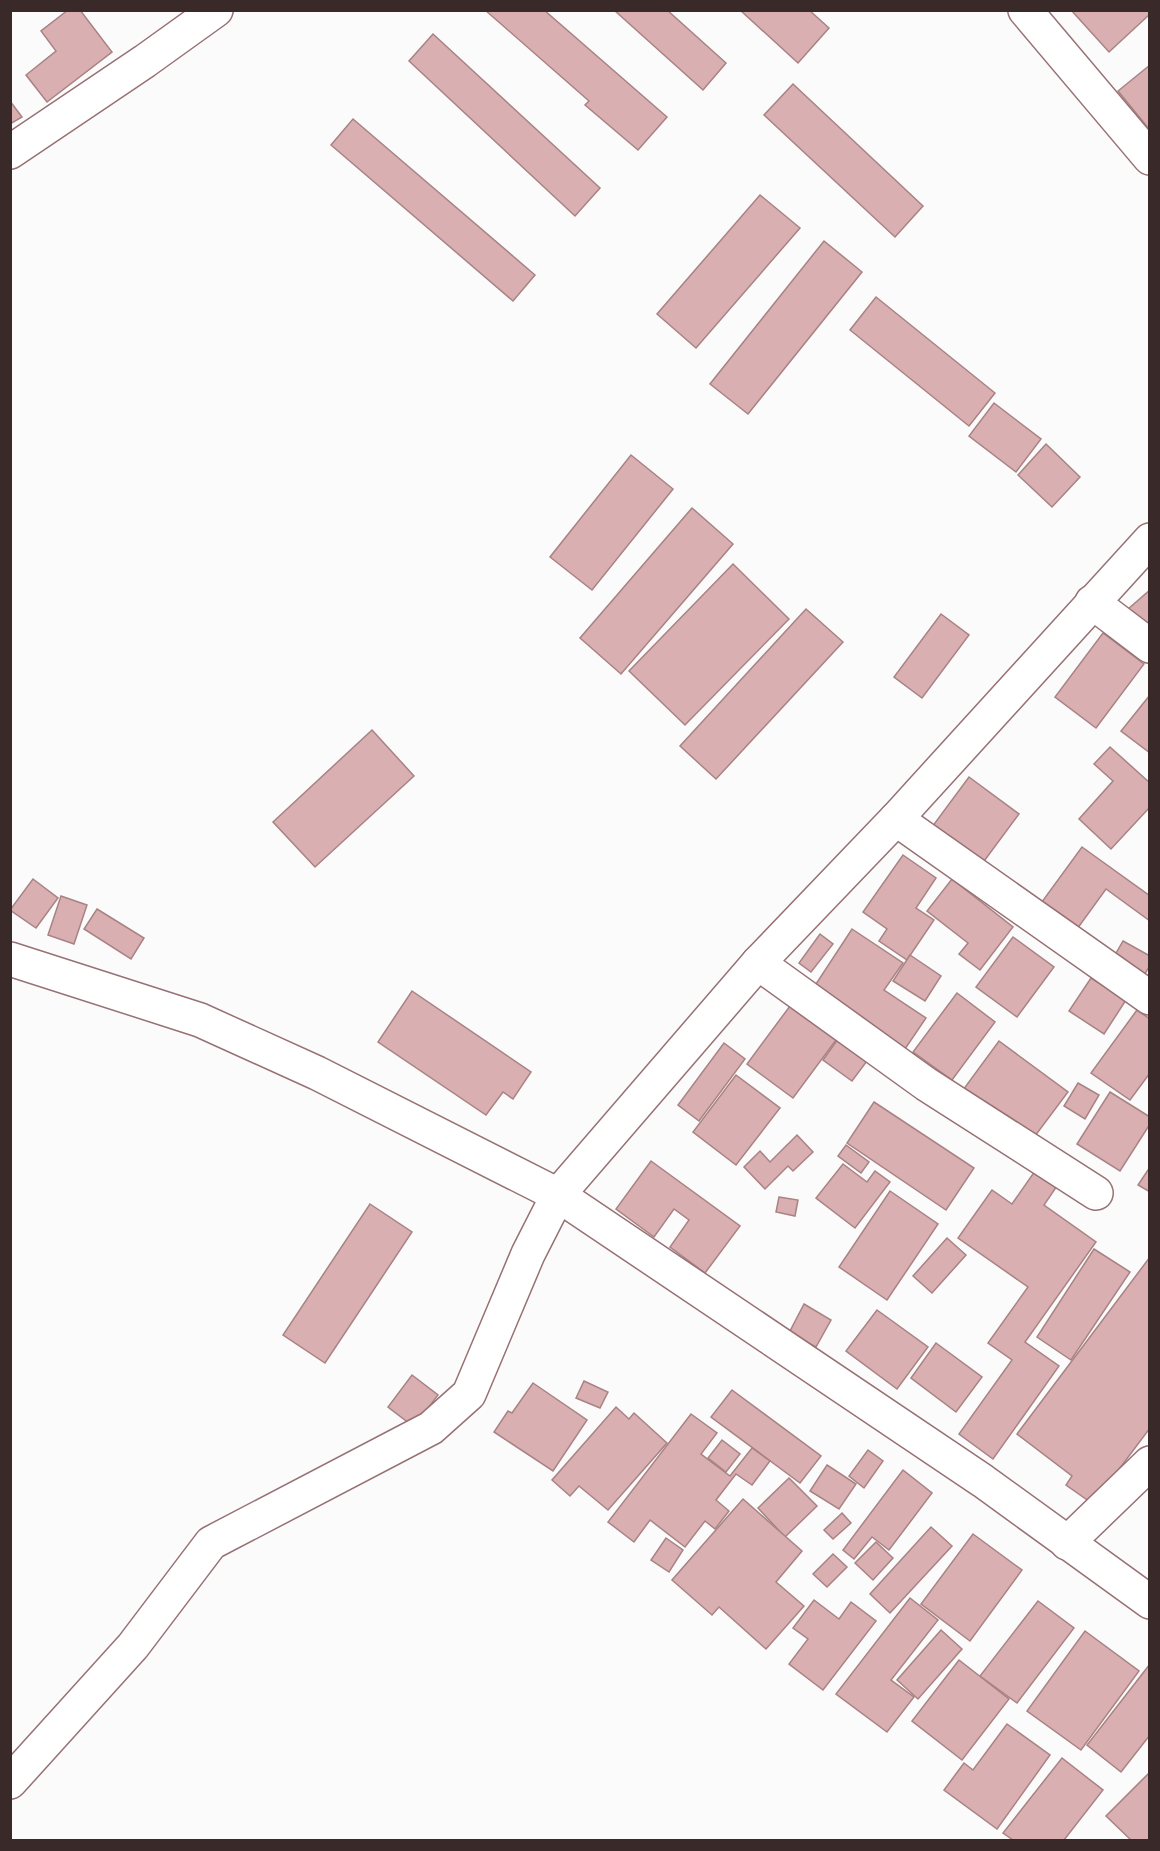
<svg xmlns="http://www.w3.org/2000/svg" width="1160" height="1851" viewBox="0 0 1160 1851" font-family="Helvetica,sans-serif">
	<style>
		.building { fill: #d9afb1; stroke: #a98284; stroke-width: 1.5 }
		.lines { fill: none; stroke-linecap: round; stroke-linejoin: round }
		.minor-casing { stroke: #977173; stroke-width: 36 }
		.major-casing { stroke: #977173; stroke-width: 36 }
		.minor { stroke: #fff; stroke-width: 33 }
		.major { stroke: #fff; stroke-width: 33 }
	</style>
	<rect width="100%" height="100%" fill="#fbfbfb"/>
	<!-- building -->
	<g class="building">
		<path d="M68,10H80L112,52L47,102L26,75L56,51L41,31Z"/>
		<path d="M485,10H544L667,117L638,150L585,105L589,101Z"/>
		<path d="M614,10H667L726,63L703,90Z"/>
		<path d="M740,10H809L829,28L798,63Z"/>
		<path d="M1071,10H1150V14L1109,52Z"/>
		<path d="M433,34L600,188L575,216L409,61Z"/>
		<path d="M1150,65V129H1149L1118,91Z"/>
		<path d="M793,84L923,206L895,237L764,115Z"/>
		<path d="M10,101L22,117L10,124Z"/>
		<path d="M353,119L535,275L513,301L331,145Z"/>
		<path d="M760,195L800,228L696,348L657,314Z"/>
		<path d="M824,241L862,272L748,414L710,384Z"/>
		<path d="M876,297L995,393L969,426L850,330Z"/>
		<path d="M994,403L1041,439L1016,472L969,436Z"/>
		<path d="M1046,444L1080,477L1052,507L1018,475Z"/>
		<path d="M631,455L673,489L592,590L550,557Z"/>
		<path d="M692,508L733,544L621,674L580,638Z"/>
		<path d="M733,564L789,619L685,725L629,671Z"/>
		<path d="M1150,590V632L1128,609Z"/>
		<path d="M806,609L843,642L716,779L680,746Z"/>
		<path d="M941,614L969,635L922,698L894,677Z"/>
		<path d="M1103,633L1144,664L1096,728L1055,697Z"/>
		<path d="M1150,695V753L1121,731Z"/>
		<path d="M372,730L414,776L315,867L273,822Z"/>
		<path d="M1110,747L1150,783V807L1111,849L1079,819L1113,781L1094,764Z"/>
		<path d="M969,777L1019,814L979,868L929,831Z"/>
		<path d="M1082,847L1150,896V921L1106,889L1072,936L1036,910Z"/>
		<path d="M903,855L936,878L916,908L934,920L907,960L879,941L887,929L863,912Z"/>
		<path d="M33,879L58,898L36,928L10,910Z"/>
		<path d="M952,879L1013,927L980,970L959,954L968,943L927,911Z"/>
		<path d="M61,896L87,905L74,944L48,935Z"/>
		<path d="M97,909L144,938L131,959L84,929Z"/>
		<path d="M852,929L903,963L884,990L926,1018L905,1049L814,987Z"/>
		<path d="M820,934L833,944L811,972L799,963Z"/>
		<path d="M1013,937L1054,967L1017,1017L976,987Z"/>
		<path d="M1123,941L1150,956V965L1142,979L1111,962Z"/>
		<path d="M910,955L941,976L925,1001L893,981Z"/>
		<path d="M1091,978L1126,1000L1104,1034L1069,1011Z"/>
		<path d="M412,991L531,1072L513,1099L503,1092L486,1115L378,1042Z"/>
		<path d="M957,993L995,1022L952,1080L913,1052Z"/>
		<path d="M790,1006L836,1040L793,1098L747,1064Z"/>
		<path d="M1137,1010L1150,1019V1073L1130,1100L1091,1073Z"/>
		<path d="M838,1039L867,1061L852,1081L823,1060Z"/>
		<path d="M999,1041L1068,1092L1032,1140L963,1090Z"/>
		<path d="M724,1043L745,1059L699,1121L678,1105Z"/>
		<path d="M736,1075L780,1108L736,1165L693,1132Z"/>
		<path d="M1078,1083L1099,1095L1085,1119L1064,1106Z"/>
		<path d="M1110,1092L1150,1117V1124L1120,1171L1077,1144Z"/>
		<path d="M874,1102L974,1168L946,1210L847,1143Z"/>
		<path d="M797,1135L813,1152L793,1171L788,1166L765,1189L744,1167L760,1151L770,1162Z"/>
		<path d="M846,1145L869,1162L861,1173L838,1156Z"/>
		<path d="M651,1161L740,1226L705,1273L670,1247L689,1220L674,1209L654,1237L616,1209Z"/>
		<path d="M843,1164L867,1182L875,1171L890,1182L855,1228L816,1198Z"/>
		<path d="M1150,1167V1192L1138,1185Z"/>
		<path d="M1035,1171L1057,1186L1044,1205L1096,1242L1025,1342L1059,1366L993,1459L959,1434L1012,1360L988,1343L1028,1287L958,1238L992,1190L1012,1204Z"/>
		<path d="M890,1191L938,1224L887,1300L839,1267Z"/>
		<path d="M779,1197L798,1200L795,1216L776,1212Z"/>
		<path d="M370,1204L412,1232L325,1363L283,1335Z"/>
		<path d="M947,1238L966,1255L932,1293L913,1276Z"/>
		<path d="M1094,1249L1130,1272L1071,1360L1037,1337Z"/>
		<path d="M1150,1257V1428L1093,1504L1066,1485L1072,1476L1017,1434Z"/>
		<path d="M804,1304L831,1320L816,1347L789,1333Z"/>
		<path d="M877,1310L928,1347L897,1389L846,1351Z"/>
		<path d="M936,1343L982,1377L956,1412L911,1378Z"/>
		<path d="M412,1375L438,1395L414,1427L388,1407Z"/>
		<path d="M584,1381L608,1392L600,1408L576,1398Z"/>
		<path d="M533,1383L587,1420L553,1471L494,1432L508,1411L512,1413Z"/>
		<path d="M732,1390L821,1456L800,1483L711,1417Z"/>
		<path d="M616,1407L629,1419L634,1413L667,1443L608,1510L579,1486L570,1496L552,1480Z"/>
		<path d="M691,1414L717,1433L701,1454L730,1476L752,1448L770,1461L752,1485L736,1474L716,1500L729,1511L715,1529L705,1521L685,1547L650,1520L634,1542L608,1522Z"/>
		<path d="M722,1440L740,1454L726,1472L708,1458Z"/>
		<path d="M868,1450L883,1461L864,1488L849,1476Z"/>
		<path d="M827,1465L856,1484L839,1509L810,1491Z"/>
		<path d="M903,1470L932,1493L889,1550L872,1537L854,1559L843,1550Z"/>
		<path d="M789,1478L817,1506L785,1537L758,1508Z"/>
		<path d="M743,1499L802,1551L776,1582L804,1606L766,1649L719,1607L712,1615L672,1580Z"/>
		<path d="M842,1513L851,1523L833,1539L824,1530Z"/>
		<path d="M931,1527L952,1546L890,1613L870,1594Z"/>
		<path d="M973,1534L1022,1570L970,1641L921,1604Z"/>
		<path d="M666,1538L683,1550L669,1572L651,1560Z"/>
		<path d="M876,1542L893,1558L873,1580L855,1563Z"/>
		<path d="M833,1554L847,1567L827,1587L813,1574Z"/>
		<path d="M910,1598L938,1620L891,1680L914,1697L887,1732L836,1694Z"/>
		<path d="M814,1600L839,1619L851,1602L876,1621L823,1690L789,1664L808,1639L793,1628Z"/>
		<path d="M1038,1601L1074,1628L1017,1703L980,1676Z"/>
		<path d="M941,1630L962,1649L918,1699L897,1680Z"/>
		<path d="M1085,1631L1139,1671L1081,1750L1027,1711Z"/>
		<path d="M959,1660L1009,1699L962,1760L912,1721Z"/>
		<path d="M1150,1664V1735L1121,1772L1087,1745Z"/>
		<path d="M1007,1724L1050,1755L997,1829L944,1790L964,1763L973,1770Z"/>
		<path d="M1062,1758L1103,1790L1064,1840H1013L1003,1833Z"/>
		<path d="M1150,1772V1840H1131L1106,1816Z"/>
	</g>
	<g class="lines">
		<defs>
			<g id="minor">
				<path d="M1025,10L1150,158"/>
				<path d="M10,152L145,61L216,10"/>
				<path d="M1092,602L1150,646"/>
				<path d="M896,819L1150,998"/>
				<path d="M758,963L926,1084L1096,1193"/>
				<path d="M1067,1543L1150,1463"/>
				<path d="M10,1782L133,1646L211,1543L431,1428L469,1394L528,1254L558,1195L758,963L896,819L1150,540"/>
			</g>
			<path id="major" d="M10,959L200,1020L317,1073L558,1195L983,1481L1150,1602"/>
		</defs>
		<!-- minor casing -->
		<use href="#minor" class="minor-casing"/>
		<!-- major casing -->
		<use href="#major" class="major-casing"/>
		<!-- minor -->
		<use href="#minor" class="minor"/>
		<!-- major -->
		<use href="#major" class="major"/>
	</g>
	<!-- border -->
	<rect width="1160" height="1851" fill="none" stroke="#392929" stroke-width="24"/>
</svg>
